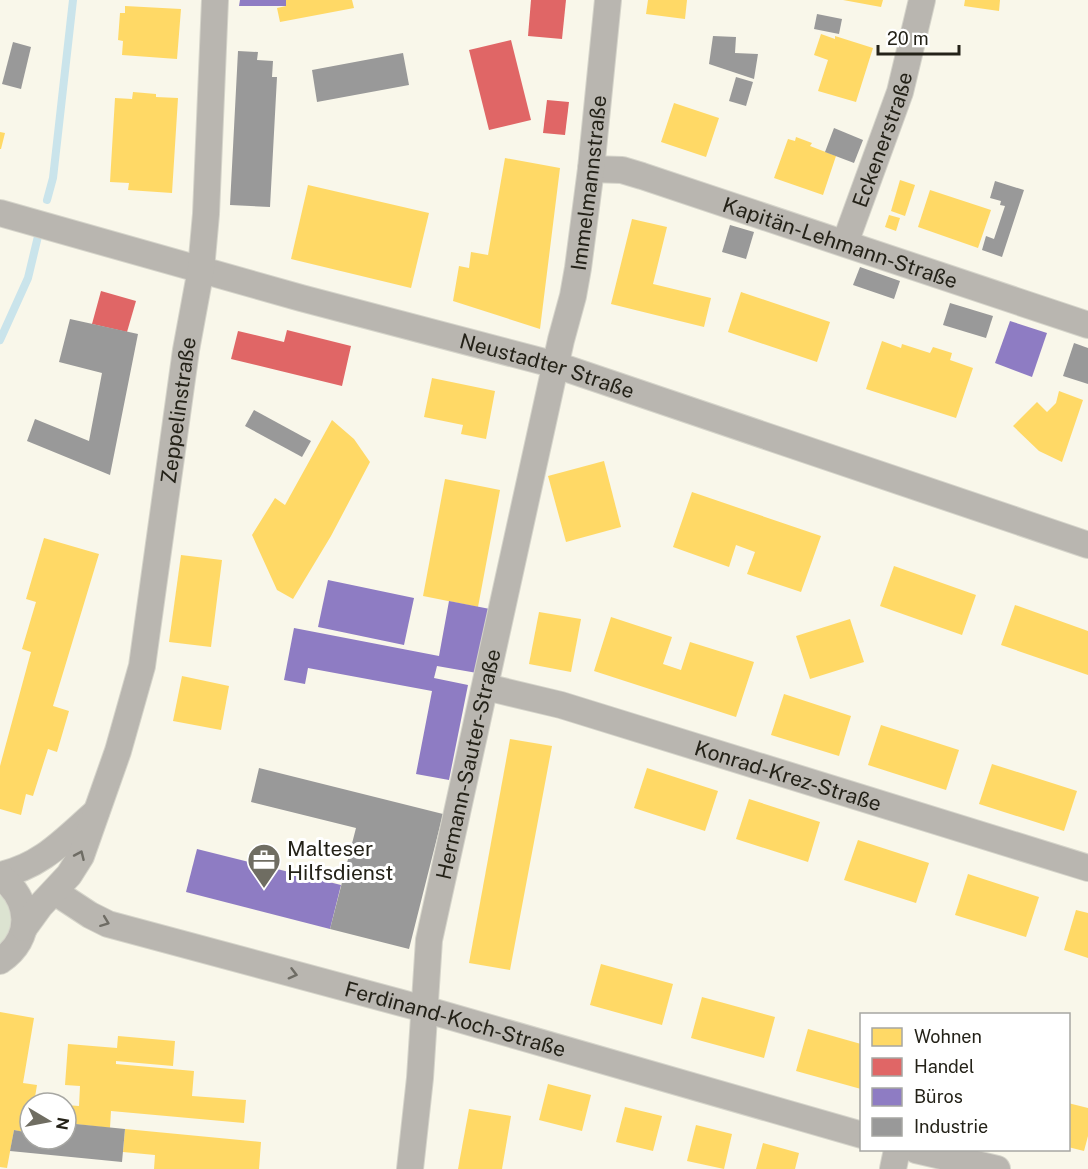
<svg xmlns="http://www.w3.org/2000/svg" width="1088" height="1169" viewBox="0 0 1088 1169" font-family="'Public Sans',sans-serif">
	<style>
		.green { fill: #dce3d1 }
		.homes { fill: #ffd966 }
		.shops { fill: #e06666 }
		.offices { fill: #8e7cc3 }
		.industry { fill: #999 }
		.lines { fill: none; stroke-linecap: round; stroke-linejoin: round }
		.stream { stroke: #cae4eb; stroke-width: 8 }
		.street-casing { stroke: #d5d4ca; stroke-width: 28 }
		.street { stroke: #b9b6b0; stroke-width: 26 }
		.oneway { stroke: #6e6c64 }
		.labels { text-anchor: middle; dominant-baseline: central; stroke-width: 6; stroke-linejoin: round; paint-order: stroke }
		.street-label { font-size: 21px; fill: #242218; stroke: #fff }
		.poi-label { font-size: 21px; fill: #242218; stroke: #fff; text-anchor: start }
	</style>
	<rect width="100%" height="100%" fill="#f9f7ea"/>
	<!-- green -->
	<path class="green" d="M0,895C19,912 13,930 0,947Z"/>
	<!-- homes -->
	<g class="homes">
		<path d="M286,0H352L354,8L280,22L277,8L286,6Z"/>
		<path d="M648,0H687L685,19L646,14Z"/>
		<path d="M843,0H883L881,7Z"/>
		<path d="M965,0H1000L999,11L964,6Z"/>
		<path d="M125,6L181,9L177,59L122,55L123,41L118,40L120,13H125Z"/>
		<path d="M821,34L835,39V36L873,48L856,102L818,91L828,60L814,55Z"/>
		<path d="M133,92L156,94V97L178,98L172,193L128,190L129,183L110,182L115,98L132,99Z"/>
		<path d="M674,103L719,118L706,157L661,142Z"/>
		<path d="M0,132L5,133L1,149H0Z"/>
		<path d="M796,137L812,143L810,146L836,156L823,195L774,178L788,139L795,141Z"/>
		<path d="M505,158L560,168L540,329L453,301L459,266L469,268L471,252L488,255Z"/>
		<path d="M900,180L915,185L905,216L891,211Z"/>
		<path d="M308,185L429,213L411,288L291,259Z"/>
		<path d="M930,190L991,210L978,248L918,227Z"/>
		<path d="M889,215L900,218L896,231L885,227Z"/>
		<path d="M632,219L667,227L653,284L711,298L704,327L611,304Z"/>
		<path d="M741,292L830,322L817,362L728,332Z"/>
		<path d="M882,341L901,348L902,344L930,353L933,347L952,353L950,360L973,368L956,418L866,389Z"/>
		<path d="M432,378L495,391L486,439L461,434L463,425L424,417Z"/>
		<path d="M1059,391L1083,400L1062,462L1039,451L1013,426L1037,402L1047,412L1056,403Z"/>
		<path d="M332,420L354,439L370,462L331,536L293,599L277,590L252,535L275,498L285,505Z"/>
		<path d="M604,461L621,527L566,542L548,476Z"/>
		<path d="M445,479L500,490L478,607L423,596Z"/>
		<path d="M692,492L821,536L801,592L747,574L755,552L736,545L729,567L673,547Z"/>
		<path d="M44,538L99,554L53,706L69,711L57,752L48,749L33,796L26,794L21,815L0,809V766L31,652L22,649L36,602L26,599Z"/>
		<path d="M181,555L222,560L211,647L169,642Z"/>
		<path d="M894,566L976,595L962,635L880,606Z"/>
		<path d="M1015,605L1088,631V675L1001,645Z"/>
		<path d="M539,612L581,619L571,672L529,664Z"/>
		<path d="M611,617L672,637L663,664L681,670L690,642L754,662L736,717L594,671Z"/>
		<path d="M850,619L864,662L810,679L796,636Z"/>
		<path d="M182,676L229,686L221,730L173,721Z"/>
		<path d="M784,694L851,716L839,756L771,735Z"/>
		<path d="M881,725L959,750L946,790L868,765Z"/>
		<path d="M510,739L552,746L510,970L469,963Z"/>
		<path d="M992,764L1077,791L1064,831L979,804Z"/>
		<path d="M647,768L718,791L705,831L634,808Z"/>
		<path d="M749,799L820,822L808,862L736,839Z"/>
		<path d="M858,840L929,863L916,903L844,880Z"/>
		<path d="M968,874L1039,897L1026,937L955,915Z"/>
		<path d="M1076,910L1088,913V958L1064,950Z"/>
		<path d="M601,964L673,984L662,1025L590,1005Z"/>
		<path d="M702,997L775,1017L764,1058L691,1038Z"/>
		<path d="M0,1012L34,1018L23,1083L37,1085L34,1103H30L28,1133L14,1130L7,1168L0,1167Z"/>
		<path d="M808,1029L861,1044V1089L796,1071Z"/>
		<path d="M118,1036L175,1041L173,1066L116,1061V1064L194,1071L192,1096L246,1100L244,1123L111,1111L110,1128L66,1123V1105L79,1106L80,1086L65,1085L68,1044L117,1048Z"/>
		<path d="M548,1084L591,1095L582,1131L539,1120Z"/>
		<path d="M1068,1103L1088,1108V1136L1084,1151L1068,1147Z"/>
		<path d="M625,1107L662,1116L653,1151L616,1142Z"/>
		<path d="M469,1109L511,1116L502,1169H458Z"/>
		<path d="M696,1125L732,1134L724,1169L687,1161Z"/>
		<path d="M125,1129L261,1142L259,1169H154L155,1155L123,1152Z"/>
		<path d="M763,1143L799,1153L795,1169H756Z"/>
	</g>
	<!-- shops -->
	<g class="shops">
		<path d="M531,0H566L562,39L528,36Z"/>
		<path d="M511,40L531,120L489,130L469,50Z"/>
		<path d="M547,100L569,102L565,135L543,133Z"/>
		<path d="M101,291L136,301L127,332L92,324Z"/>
		<path d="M287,330L351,346L342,386L231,359L238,331L284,342Z"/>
	</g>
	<!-- offices -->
	<g class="offices">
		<path d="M240,0H286V6H239Z"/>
		<path d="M1010,321L1047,333L1032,377L995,363Z"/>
		<path d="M328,580L414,598L404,645L318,627Z"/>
		<path d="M449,601L490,609L477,673L437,666L434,678L468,685L449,780L416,774L432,691L308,668L305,684L284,680L294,628L439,656Z"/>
		<path d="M197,849L341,885L330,929L186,892Z"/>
	</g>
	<!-- industry -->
	<g class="industry">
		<path d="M817,14L842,19L839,34L814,29Z"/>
		<path d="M713,36L736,37L735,53L758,54L754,79L709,64Z"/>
		<path d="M13,42L31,47L21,89L2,84Z"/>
		<path d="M238,51L258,52L257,60L273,61L272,77H277L270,207L230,205Z"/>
		<path d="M403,53L409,85L317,102L312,70Z"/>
		<path d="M736,77L753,82L746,106L729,101Z"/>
		<path d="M834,128L863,140L854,163L825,152Z"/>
		<path d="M995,181L1024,190L1002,257L982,250L986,236L994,239L1005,206L1000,205L1001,201L990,198Z"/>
		<path d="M730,225L754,232L746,259L722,252Z"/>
		<path d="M860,267L900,281L894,299L853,285Z"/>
		<path d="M950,303L993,316L986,338L943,325Z"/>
		<path d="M70,319L138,334L110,475L27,441L35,419L89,441L102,373L59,362Z"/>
		<path d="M1074,343L1088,348V384L1063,376Z"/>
		<path d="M254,410L311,441L302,457L245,426Z"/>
		<path d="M259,768L443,814L409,949L330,929L356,828L251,802Z"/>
		<path d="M66,1123L125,1129L122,1162L10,1151L14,1130L30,1133V1139H66Z"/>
	</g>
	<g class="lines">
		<!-- stream -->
		<g class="stream">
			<path d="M47,200L53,178L73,0"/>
			<path d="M0,340L28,278L40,228"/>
		</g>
		<defs>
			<g id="street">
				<path id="s1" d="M591,169L622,170L642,176L1088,325"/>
				<path id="s2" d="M0,213L301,298L556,365L1088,545"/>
				<path id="s3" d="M845,243L900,92L922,0"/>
				<path id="s4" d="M486,687L561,705L1088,868"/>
				<path d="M0,875C42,866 65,839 96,812"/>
				<path d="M0,876C31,900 34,938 0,961"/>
				<path id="s5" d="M55,892L90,915L108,924L424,1009L862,1135"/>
				<path id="s6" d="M24,928L40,906L69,875L81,856L118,751L142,666L186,350L201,269L206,214L215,0"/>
				<path d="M916,1150L997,1169"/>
				<path id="s7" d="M410,1169L420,1078L429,940L561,340L573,296L578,268L591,169L608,0"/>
				<path d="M893,1169L897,1150"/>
			</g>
		</defs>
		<!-- street casing -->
		<use href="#street" class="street-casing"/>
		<!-- street -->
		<use href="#street" class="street"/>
	</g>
	<!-- one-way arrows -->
	<defs><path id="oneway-chevron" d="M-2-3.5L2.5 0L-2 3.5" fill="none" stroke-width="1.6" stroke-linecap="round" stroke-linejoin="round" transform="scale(1.5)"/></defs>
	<g class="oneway">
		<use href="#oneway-chevron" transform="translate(80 855) rotate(-66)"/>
		<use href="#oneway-chevron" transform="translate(105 922) rotate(21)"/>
		<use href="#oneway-chevron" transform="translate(293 974) rotate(15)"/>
	</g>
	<!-- icons -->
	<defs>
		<symbol id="office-pin" viewBox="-11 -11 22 30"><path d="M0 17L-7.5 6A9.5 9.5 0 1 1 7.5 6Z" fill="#6f6d62" stroke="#fff"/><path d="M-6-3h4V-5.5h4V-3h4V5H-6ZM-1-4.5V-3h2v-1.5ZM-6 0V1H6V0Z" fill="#fff"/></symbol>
	</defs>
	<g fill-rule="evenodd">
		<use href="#office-pin" x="245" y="841" width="38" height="52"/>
	</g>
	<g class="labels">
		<!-- street labels -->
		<g class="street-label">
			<text stroke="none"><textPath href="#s3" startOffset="110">Eckenerstraße</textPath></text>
			<text stroke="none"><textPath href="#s7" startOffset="1004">Immelmannstraße</textPath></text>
			<text stroke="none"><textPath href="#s1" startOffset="261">Kapitän-Lehmann-Straße</textPath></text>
			<text stroke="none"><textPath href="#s2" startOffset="568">Neustadter Straße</textPath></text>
			<text stroke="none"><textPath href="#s6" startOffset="550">Zeppelinstraße</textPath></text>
			<text stroke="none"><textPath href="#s7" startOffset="410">Hermann-Sauter-Straße</textPath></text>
			<text stroke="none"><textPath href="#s4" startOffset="315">Konrad-Krez-Straße</textPath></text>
			<text stroke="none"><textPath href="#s5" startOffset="422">Ferdinand-Koch-Straße</textPath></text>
		</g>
		<!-- poi labels -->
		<g class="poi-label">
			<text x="287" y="848">Malteser<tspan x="287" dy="24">Hilfsdienst</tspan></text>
		</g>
	</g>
	<!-- legend -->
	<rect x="860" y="1013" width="210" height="138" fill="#ffffff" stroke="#a7a7a3" stroke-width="1.5"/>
	<rect x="872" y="1028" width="30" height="18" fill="#ffd966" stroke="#a7a7a3" stroke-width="1.5"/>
	<text x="914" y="1043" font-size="18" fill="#242218">Wohnen</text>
	<rect x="872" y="1058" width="30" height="18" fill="#e06666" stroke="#a7a7a3" stroke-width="1.5"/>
	<text x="914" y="1073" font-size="18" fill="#242218">Handel</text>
	<rect x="872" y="1088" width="30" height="18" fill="#8e7cc3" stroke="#a7a7a3" stroke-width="1.5"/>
	<text x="914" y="1103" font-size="18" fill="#242218">Büros</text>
	<rect x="872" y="1118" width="30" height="18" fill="#999999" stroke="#a7a7a3" stroke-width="1.5"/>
	<text x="914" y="1133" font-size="18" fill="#242218">Industrie</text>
	<!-- north arrow -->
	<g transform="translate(48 1121) rotate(100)"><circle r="28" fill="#ffffff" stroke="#a7a7a3" stroke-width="1.5"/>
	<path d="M0-4.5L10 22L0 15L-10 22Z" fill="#6f6d62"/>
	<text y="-9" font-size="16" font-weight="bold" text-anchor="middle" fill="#242218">N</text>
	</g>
	<!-- scale -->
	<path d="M878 45v9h81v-9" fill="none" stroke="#242218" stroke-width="3"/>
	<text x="887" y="45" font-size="18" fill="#242218" stroke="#ffffff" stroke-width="4.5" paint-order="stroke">20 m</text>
</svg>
